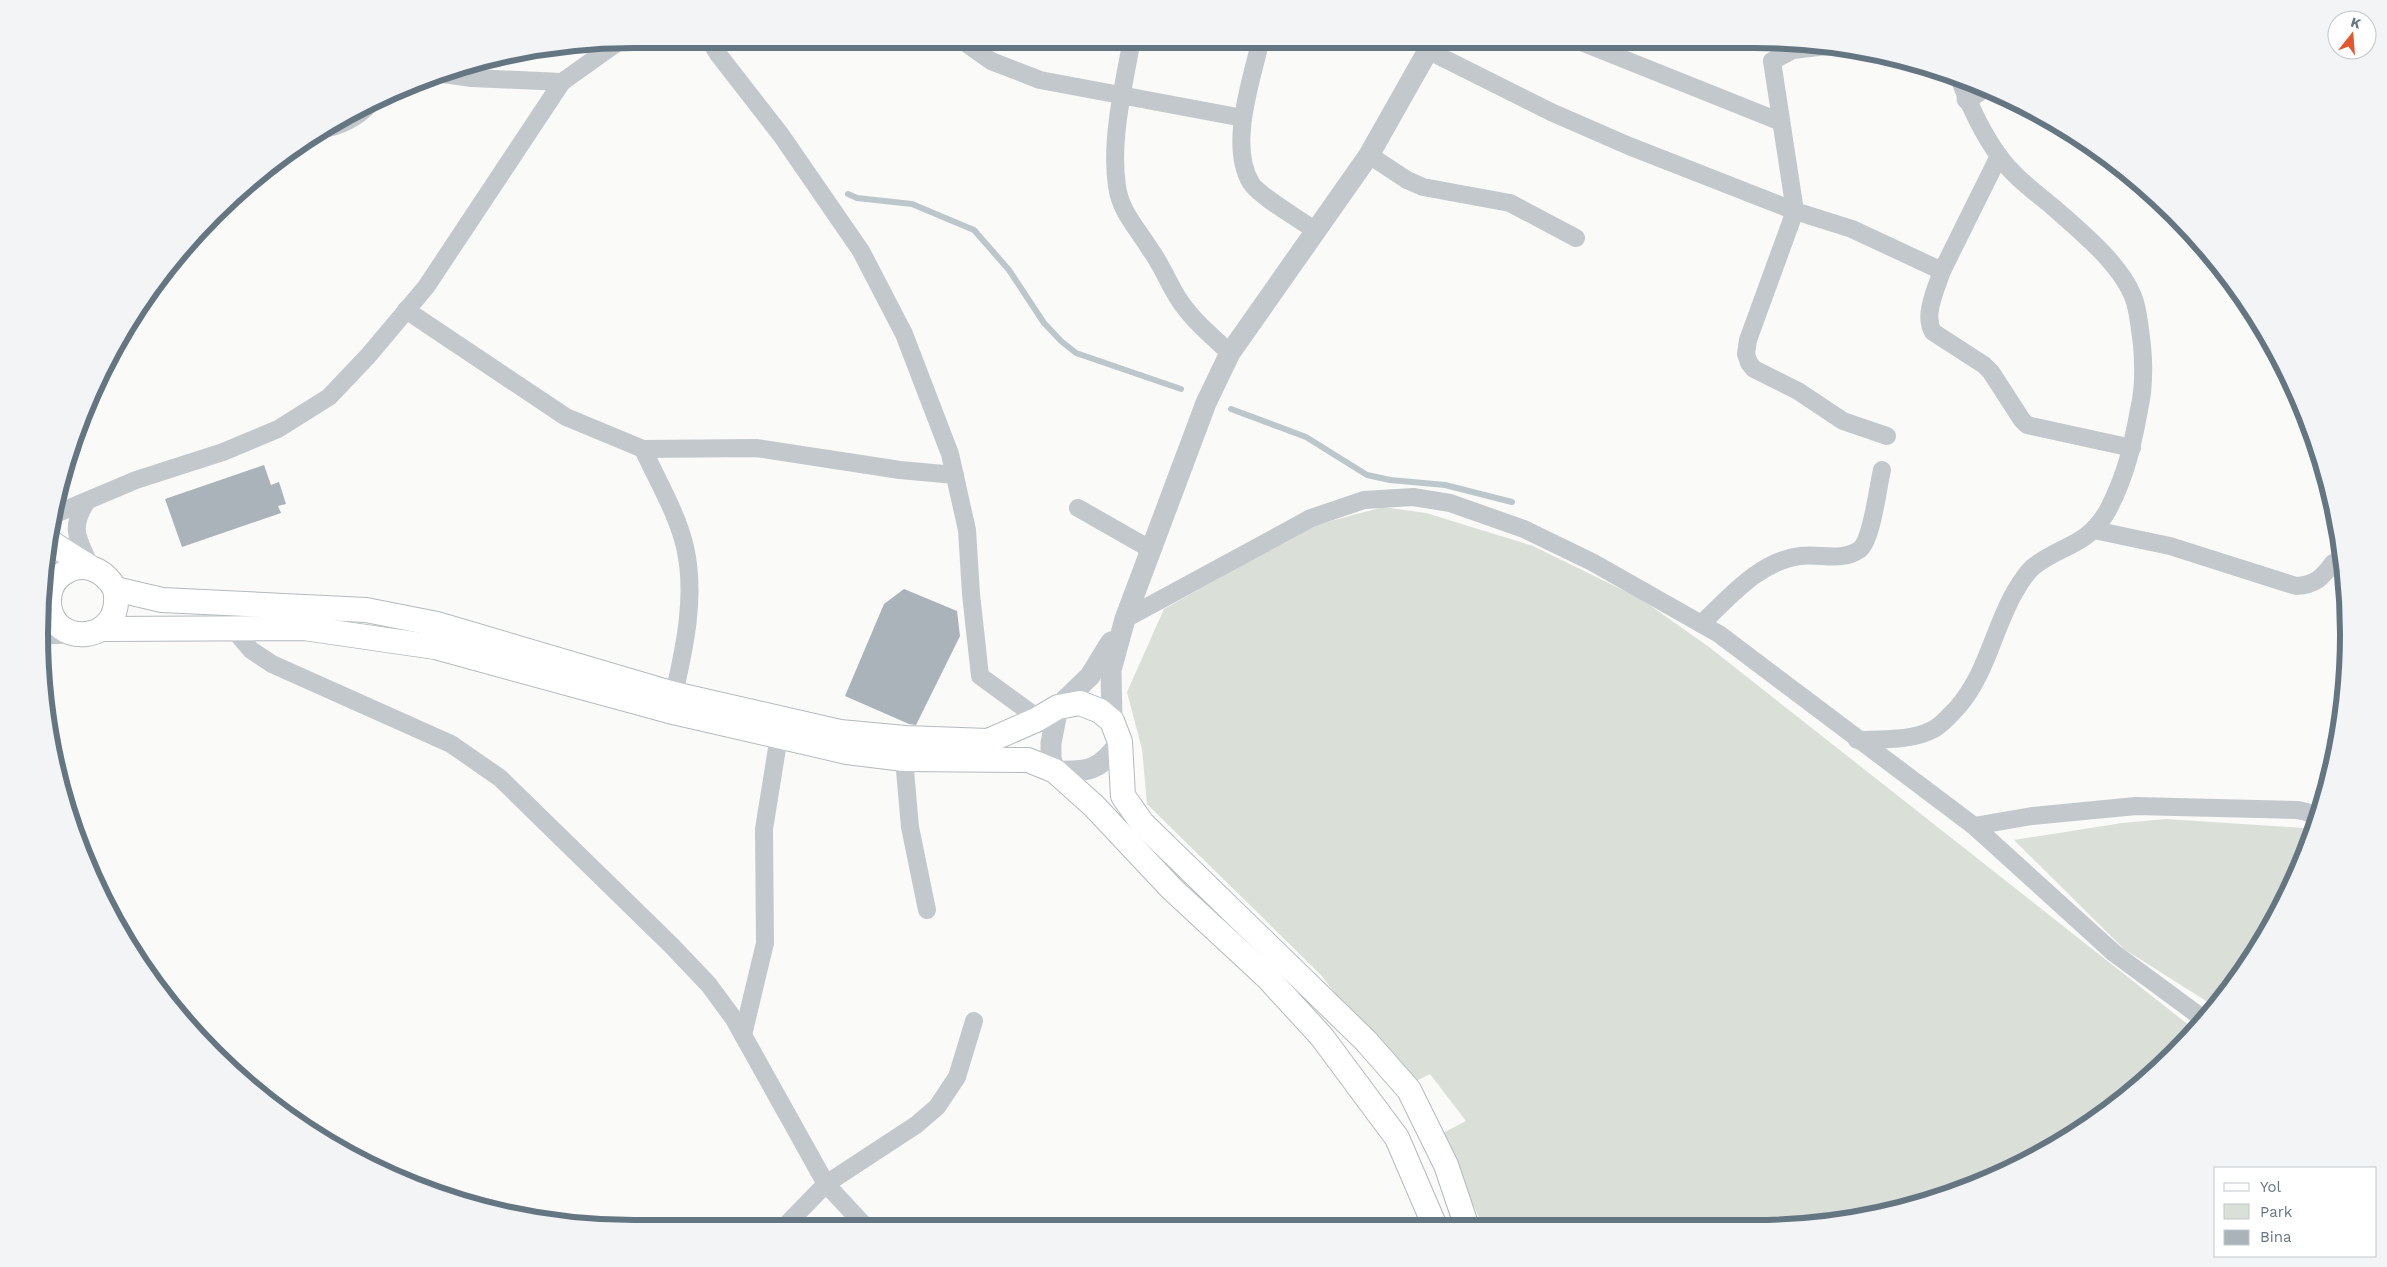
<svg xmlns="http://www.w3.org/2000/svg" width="2387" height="1267" viewBox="0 0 2387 1267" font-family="'Work Sans',sans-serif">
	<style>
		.green { fill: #dadfd7 }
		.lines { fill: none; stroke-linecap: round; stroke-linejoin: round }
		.stream { stroke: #bbc7cb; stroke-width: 6 }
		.building { fill: #aab3b9 }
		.secondary-casing { stroke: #b3babf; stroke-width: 26 }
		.minor { stroke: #c3c8cc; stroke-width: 18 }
		.tertiary { stroke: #c3c8cc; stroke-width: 21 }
		.secondary { stroke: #fff; stroke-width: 24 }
		.rim { fill: none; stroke: #657683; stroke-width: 6 }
	</style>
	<rect width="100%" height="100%" fill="#fafaf8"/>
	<!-- green -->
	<g class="green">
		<path d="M1383,507L1426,513L1533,546L1641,599L1709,647L2195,1030L2084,1128L1981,1183L1831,1223L1482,1224L1441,1134L1466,1121L1430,1074L1403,1088L1323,977L1147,804L1142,749L1127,692L1164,609L1312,526Z"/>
		<path d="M2166,819L2304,828L2312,830L2287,897L2214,1006L2124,949L2014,840L2122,823Z"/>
	</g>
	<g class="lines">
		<!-- stream -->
		<g class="stream">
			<path d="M848,194L857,198L912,204L974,230L1009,270L1044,323L1061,341L1076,353L1181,389"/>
			<path d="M1231,409L1306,437L1367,475L1390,480L1445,485L1512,502"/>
		</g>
	</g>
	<!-- building -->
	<g class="building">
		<path d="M264,465L271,485L279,482L286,504L278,506L281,513L182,547L165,499Z"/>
		<path d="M904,589L957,611L960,636L916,725L909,724L845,696L884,604Z"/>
	</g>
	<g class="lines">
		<defs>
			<g id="secondary">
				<path d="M49,540L56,546L91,568"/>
				<path d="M115,589C126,645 49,649 49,601C49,591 53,581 61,575C82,559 104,569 115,589L162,600L366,610L437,624L674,694L840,732L905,738L988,741L1036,720L1058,707L1080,703L1100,711L1112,721L1120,742L1123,796L1142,823L1366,1041L1409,1090L1446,1165L1466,1224"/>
				<path d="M103,629L304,628L435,647L669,711L847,752L904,759L1028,760L1055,771L1094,806L1172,889L1268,978L1322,1037L1397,1138L1434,1224"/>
			</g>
		</defs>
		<!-- secondary casing -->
		<use href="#secondary" class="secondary-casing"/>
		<!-- minor -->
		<g class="minor">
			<path d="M709,39L718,54L781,135L861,251L904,334L950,454L967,530L971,594L980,676L1046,724"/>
			<path d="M960,39L991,61L1040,80L1243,118"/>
			<path d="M1132,39C1124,84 1110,140 1117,186C1120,211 1137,228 1150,249C1161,264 1168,282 1178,298C1191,319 1212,336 1230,353"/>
			<path d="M1261,39C1252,79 1228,145 1251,183C1260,197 1301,220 1316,231"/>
			<path d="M1576,40L1781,122"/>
			<path d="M1827,46L1793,50L1772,61L1795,211L1748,340L1746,354L1749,363L1754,369L1798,391L1843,421L1887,436"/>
			<path d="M1429,51L1551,112L1629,146L1795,211L1852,229L1942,271L1999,156"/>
			<path d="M436,73L472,78L562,82"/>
			<path d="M319,130C341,126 356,119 371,103"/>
			<path d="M1369,155L1407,180L1423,187L1510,203L1576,238"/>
			<path d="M1942,271C1936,289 1923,315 1933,332L1984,365L1991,372L2022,420L2027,425L2132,448"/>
			<path d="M406,310L566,417L643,449C657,480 677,513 685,547C696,595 685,646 674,694"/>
			<path d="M643,449L756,448L900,470L955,475"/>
			<path d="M87,501C68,530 79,539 91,568"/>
			<path d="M1078,508L1150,549"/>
			<path d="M53,515L136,480L223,452L278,429L329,397L368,356L426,287L562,82L621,40"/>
			<path d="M2094,530L2170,546L2296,586C2315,585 2322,578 2333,563"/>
			<path d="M1125,619L1311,518L1364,500L1413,497L1450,503L1524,529L1592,562L1719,634L1974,826L2032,816L2136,806L2298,810L2318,815"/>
			<path d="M1701,624C1729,598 1759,561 1800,556C1819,553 1841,562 1859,550C1872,541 1878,486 1882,470"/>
			<path d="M234,630L251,650L272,664L451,744L500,778L672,946L709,985L734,1019L826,1184L865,1226"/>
			<path d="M1857,740C1881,739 1913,741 1934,729C1943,724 1950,715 1957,708C1987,673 1992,634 2013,595C2019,585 2024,575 2033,567C2062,544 2087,547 2108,510C2126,475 2132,448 2139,410C2144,389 2144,367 2142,345C2140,331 2139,316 2135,302C2124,266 2080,231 2053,207C2034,191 2013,176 1999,156C1982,133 1969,104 1959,78"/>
			<path d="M904,759L910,827L927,910"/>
			<path d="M1974,826L2114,953L2205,1020"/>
			<path d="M743,1035L765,943L764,829L779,736"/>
			<path d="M785,1226L826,1184L916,1125L937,1107L957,1077L974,1021"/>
		</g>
		<!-- tertiary -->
		<g class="tertiary">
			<path d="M1967,99L1983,88"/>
			<path d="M41,634L71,633"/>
			<path d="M1111,642L1090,676L1058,707L1051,743V758L1055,771C1088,772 1100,771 1120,742"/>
			<path d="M1112,721L1111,670L1125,619L1206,403L1230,353L1369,155L1434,40"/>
		</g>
		<!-- secondary -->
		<use href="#secondary" class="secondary"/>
	</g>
	<!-- crop -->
	<path d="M0 0H2387V1267H0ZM634 48H1754A586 586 0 0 1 2340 634V634A586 586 0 0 1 1754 1220H634A586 586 0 0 1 48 634V634A586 586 0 0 1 634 48Z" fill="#f3f4f5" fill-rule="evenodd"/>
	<path class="rim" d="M634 48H1754A586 586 0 0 1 2340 634V634A586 586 0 0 1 1754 1220H634A586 586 0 0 1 48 634V634A586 586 0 0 1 634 48Z"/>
	<!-- legend -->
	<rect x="2214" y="1167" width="162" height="90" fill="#ffffff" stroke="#c1c8cd"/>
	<rect x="2224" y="1183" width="25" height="8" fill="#ffffff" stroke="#c1c8cd"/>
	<text x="2260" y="1192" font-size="15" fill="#657683">Yol</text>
	<rect x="2224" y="1204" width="25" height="15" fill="#dadfd7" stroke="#c1c8cd"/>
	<text x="2260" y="1217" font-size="15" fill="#657683">Park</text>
	<rect x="2224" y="1230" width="25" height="15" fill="#aab3b9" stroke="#c1c8cd"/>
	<text x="2260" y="1242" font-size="15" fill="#657683">Bina</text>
	<!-- north arrow -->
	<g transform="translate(2352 35) rotate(17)"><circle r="24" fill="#ffffff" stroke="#c1c8cd"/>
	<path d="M0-4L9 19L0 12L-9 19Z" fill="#e4572e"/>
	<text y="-8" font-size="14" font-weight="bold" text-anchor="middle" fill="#657683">K</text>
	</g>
</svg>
